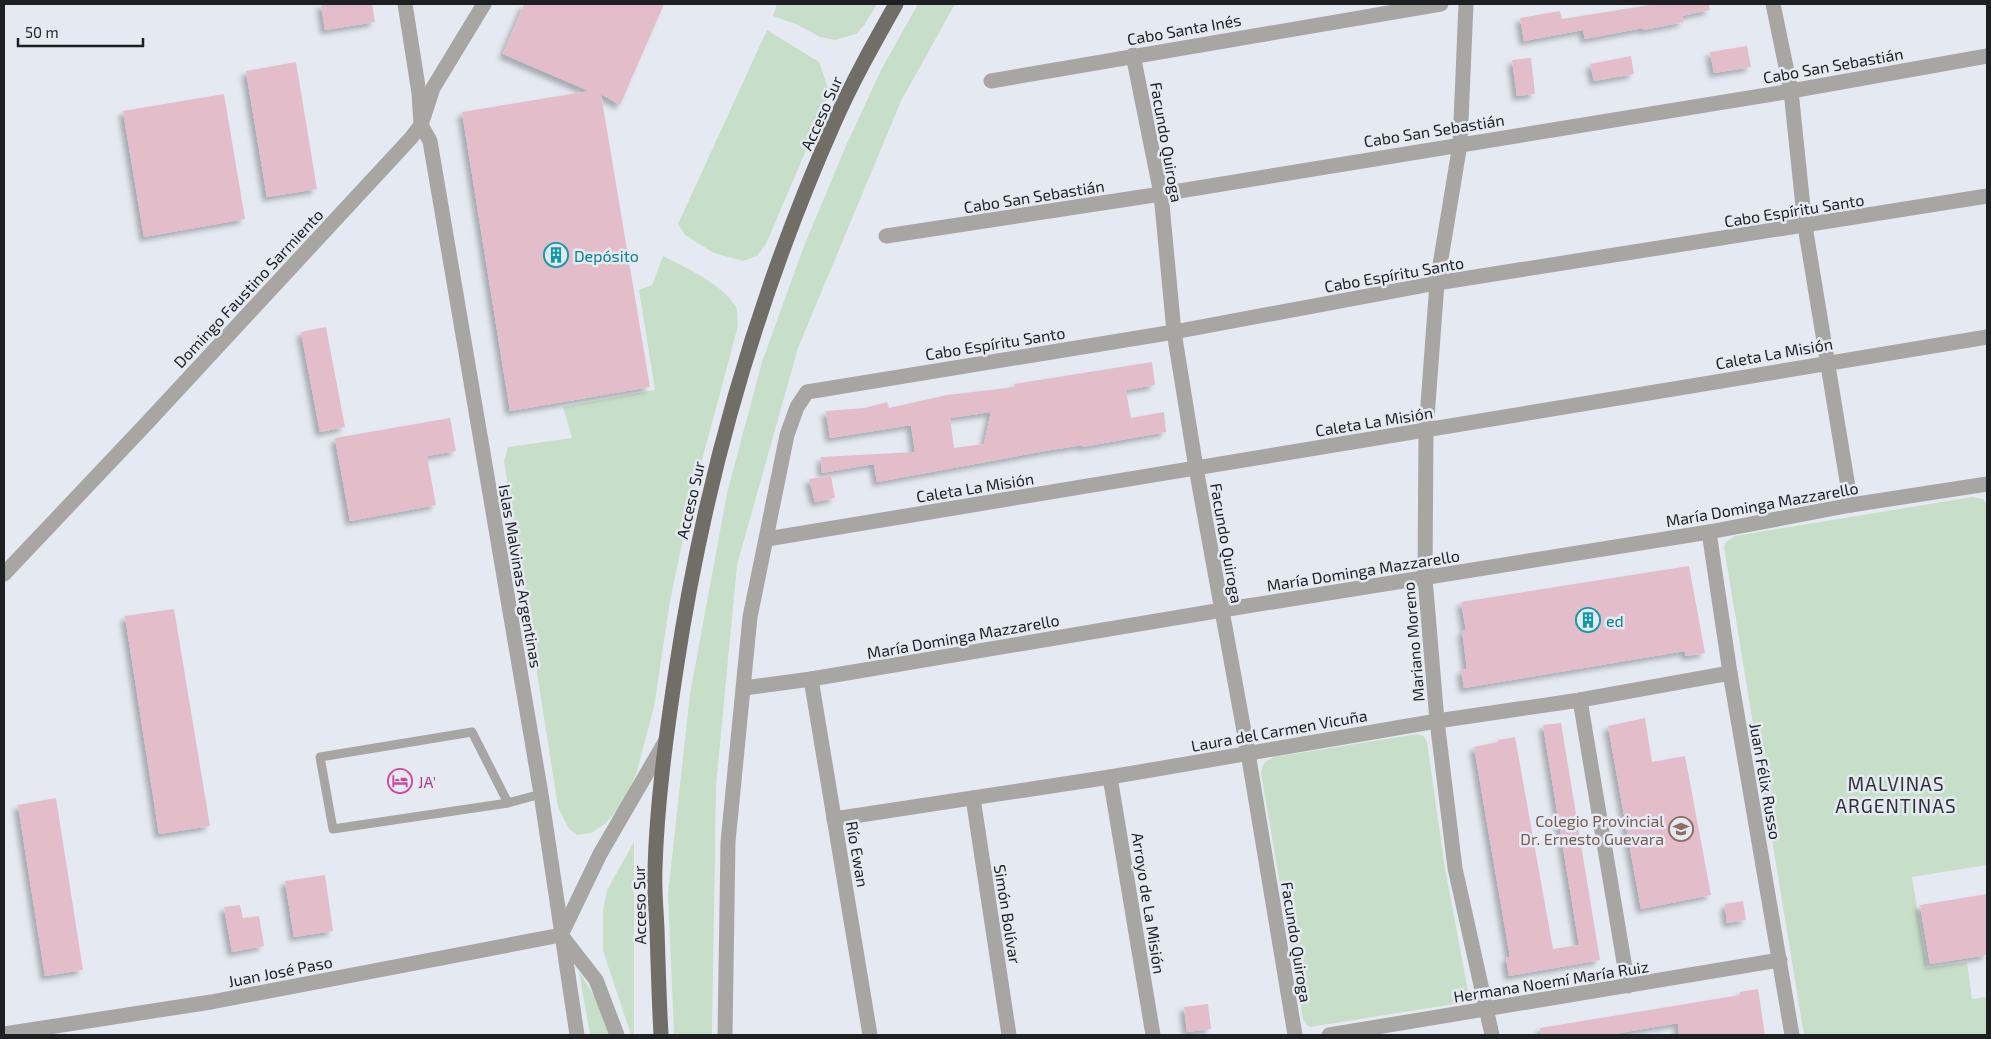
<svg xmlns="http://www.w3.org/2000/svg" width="1991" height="1039" viewBox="0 0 1991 1039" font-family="'Exo 2',sans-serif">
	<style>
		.green { fill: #c7dfc8 }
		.building { fill: #e3beca; fill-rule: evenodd; filter: url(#shadow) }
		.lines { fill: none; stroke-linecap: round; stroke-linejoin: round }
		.service { stroke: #a8a6a3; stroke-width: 9 }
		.minor { stroke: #a8a6a3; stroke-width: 15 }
		.tertiary { stroke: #a8a6a3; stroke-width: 15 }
		.primary { stroke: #716e68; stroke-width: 15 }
		.labels { text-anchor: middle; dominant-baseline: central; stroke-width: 5; stroke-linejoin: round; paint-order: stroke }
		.street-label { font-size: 16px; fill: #1d1f22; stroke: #e5eaf2 }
		.culture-label { font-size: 16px; fill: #0d838f; stroke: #e5eaf2; text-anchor: start }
		.hotel-label { font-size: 16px; fill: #b23c85; stroke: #e5eaf2; text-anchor: start }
		.education-label { font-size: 16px; fill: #785e54; stroke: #e5eaf2; text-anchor: end }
		.quarter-label { font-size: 19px; letter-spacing: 1px; fill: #2d3136; stroke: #e5eaf2 }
	</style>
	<defs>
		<filter id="shadow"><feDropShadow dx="-4.5" dy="4.5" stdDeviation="2.5" flood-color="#0004"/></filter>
	</defs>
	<rect width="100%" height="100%" fill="#e5eaf2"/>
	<!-- green -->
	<g class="green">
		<path d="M777,4H877L865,24L856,34L835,40L820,37L798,25L773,16Z"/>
		<path d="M918,4H955L901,101L798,348L737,565L716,786L712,1035H674L668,894L690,694L727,493L762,362L804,246L845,148L881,70Z"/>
		<path d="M767,30L819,62L829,91L824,108L766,244L757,256L743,261L714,253L685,235L678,224Z"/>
		<path d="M663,256C686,268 723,284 736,307C738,312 737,321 738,326L690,505L670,601L654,707L637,771L624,802L605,824L591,833L577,835L569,829L558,807L504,461L508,447L572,438L563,407L655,390L639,290L652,285Z"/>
		<path d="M1972,497L1983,499L1987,505V865L1912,877L1927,968L1967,962L1972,999L1987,997V1035H1804L1724,547L1726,542L1735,536Z"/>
		<path d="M1417,734L1424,736L1427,742L1445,868L1469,996L1465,1002L1461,1003L1310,1027L1307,1025L1303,1019L1261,773C1262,764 1266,760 1275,757Z"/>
		<path d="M634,842V1035H631L603,951V911L607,890Z"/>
		<path d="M579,971L594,996L610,1035H590Z"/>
	</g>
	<!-- building -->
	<g class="building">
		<path d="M321,4H372L375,22L325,30Z"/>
		<path d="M524,4H664L620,105L601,94L650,387L510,411L462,112L589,91L503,54Z"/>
		<path d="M1656,4H1709L1710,10L1682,16L1684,22L1643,30V28L1585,39L1583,30L1524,41L1520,18L1560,11L1562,19Z"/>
		<path d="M1747,46L1751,67L1714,73L1710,52Z"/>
		<path d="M1631,56L1634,74L1594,81L1590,64Z"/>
		<path d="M1531,58L1535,94L1517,96L1512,60Z"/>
		<path d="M296,62L317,189L267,197L246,71Z"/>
		<path d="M224,94L245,219L144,237L123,111Z"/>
		<path d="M326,327L345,427L320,432L301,332Z"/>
		<path d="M1152,362L1155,385L1126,390L1131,418L1164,412L1166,432L1082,447V445L1045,451L877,482L874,464L822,473L821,457L915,452L911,425L830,438L826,411L865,408L887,402L889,408L947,395L1015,387L1014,384ZM991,412L984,444L954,448L950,418Z"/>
		<path d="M450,418L456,451L427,456L436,505L350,521L335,438Z"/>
		<path d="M831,476L835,498L815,502L809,479Z"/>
		<path d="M1689,566L1705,653L1686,656L1685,651L1464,688L1461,670L1467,669L1462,630H1466L1461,602Z"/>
		<path d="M174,609L210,826L159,834L125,616Z"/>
		<path d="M1645,718L1652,762L1685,756L1711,895L1641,909L1608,726Z"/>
		<path d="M1561,723L1600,960L1509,976L1506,958L1510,957L1474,747L1498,742V740L1515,737L1553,949L1579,945L1543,725Z"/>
		<path d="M56,798L83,970L45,976L18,805Z"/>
		<path d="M325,875L333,931L294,937L285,881Z"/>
		<path d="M1987,894V955L1930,964L1920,905Z"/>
		<path d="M1743,901L1746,920L1727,923L1725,904Z"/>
		<path d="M240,905L243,918L259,916L264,946L232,952L224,907Z"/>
		<path d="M1758,989L1765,1035H1679L1678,1023L1608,1035H1541L1540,1028L1740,995V992Z"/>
		<path d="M1208,1004L1211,1029L1187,1032L1184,1007Z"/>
	</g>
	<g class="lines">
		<!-- service -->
		<path class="service" d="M508,803L472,732L320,757L333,829L508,803L541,794"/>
		<!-- minor -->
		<g class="minor">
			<path d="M405,4L419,93L421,125L430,141L541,794L577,1035"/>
			<path d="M1466,4L1460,144L1437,283L1426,431L1425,578L1437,721L1455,868L1492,1035"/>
			<path d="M1773,4L1791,91L1805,226L1851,505"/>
			<path d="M1133,55L1161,194L1174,332L1196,468L1248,753L1295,1035"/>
			<path d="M991,81L1441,4"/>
			<path d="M886,236L1161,194L1791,91L1987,56"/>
			<path d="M1709,532L1730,673L1792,1035"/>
			<path d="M767,539L1987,337"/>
			<path d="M4,574L147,423L411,138L421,125L433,88L484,4"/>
			<path d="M811,679L870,1035"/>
			<path d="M744,688L811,679L1222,610L1709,532L1851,505L1987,484"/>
			<path d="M1580,700L1628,986"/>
			<path d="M1110,777L1153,1035"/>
			<path d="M973,798L1009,1035"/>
			<path d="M834,819L1110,777L1437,721L1580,700L1730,673"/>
			<path d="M725,1035L728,842L750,617L787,435L797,407L807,392L1174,332L1437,283L1987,196"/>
			<path d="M1329,1035L1780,960"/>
		</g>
		<!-- tertiary -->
		<g class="tertiary">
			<path d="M561,935L600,854L665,742"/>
			<path d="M561,935L596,980L617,1035"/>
			<path d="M4,1034L211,1002L561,935"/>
		</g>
		<!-- primary -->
		<path class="primary" d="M661,1035C659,999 658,963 657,928C656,908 654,888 655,868C657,802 666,736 676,670C704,482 757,297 834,123C852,82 874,43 896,4"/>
	</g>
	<!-- icons -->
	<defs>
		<symbol id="building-ring" viewBox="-11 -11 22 22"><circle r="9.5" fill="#e5eaf2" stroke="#0f9aa8" stroke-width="1.5"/><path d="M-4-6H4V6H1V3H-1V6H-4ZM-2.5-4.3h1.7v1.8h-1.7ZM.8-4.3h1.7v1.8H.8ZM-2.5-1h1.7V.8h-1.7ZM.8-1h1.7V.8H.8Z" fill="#0f9aa8"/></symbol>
		<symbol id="hotel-ring" viewBox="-11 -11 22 22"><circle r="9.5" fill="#e5eaf2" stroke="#d1479c" stroke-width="1.5"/><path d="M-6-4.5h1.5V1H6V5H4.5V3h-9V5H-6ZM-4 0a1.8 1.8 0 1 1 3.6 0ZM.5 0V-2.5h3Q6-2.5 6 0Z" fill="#d1479c"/></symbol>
		<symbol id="school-ring" viewBox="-11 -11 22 22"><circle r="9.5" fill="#e5eaf2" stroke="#8d6e63" stroke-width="1.5"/><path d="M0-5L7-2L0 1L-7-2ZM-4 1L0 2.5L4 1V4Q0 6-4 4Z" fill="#8d6e63"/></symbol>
	</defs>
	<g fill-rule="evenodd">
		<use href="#building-ring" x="542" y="241" width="28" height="28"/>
		<use href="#building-ring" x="1574" y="606" width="28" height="28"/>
		<use href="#hotel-ring" x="386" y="767" width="28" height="28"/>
		<use href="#school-ring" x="1667" y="815" width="28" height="28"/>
	</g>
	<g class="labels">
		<!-- street labels -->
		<g class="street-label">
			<text transform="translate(1184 29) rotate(-10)">Cabo Santa Inés</text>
			<text transform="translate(1833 65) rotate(-10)">Cabo San Sebastián</text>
			<text transform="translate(821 113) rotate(-66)">Acceso Sur</text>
			<text transform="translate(1434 130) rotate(-9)">Cabo San Sebastián</text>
			<text transform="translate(1167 142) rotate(80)">Facundo Quiroga</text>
			<text transform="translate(1034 196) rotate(-9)">Cabo San Sebastián</text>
			<text transform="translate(1794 210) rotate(-9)">Cabo Espíritu Santo</text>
			<text transform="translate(1394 274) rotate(-10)">Cabo Espíritu Santo</text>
			<text transform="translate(248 288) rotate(-47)">Domingo Faustino Sarmiento</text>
			<text transform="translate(995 343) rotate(-9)">Cabo Espíritu Santo</text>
			<text transform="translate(1774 353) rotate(-10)">Caleta La Misión</text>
			<text transform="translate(1374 421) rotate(-9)">Caleta La Misión</text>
			<text transform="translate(975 487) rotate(-9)">Caleta La Misión</text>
			<text transform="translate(690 500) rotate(-77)">Acceso Sur</text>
			<text transform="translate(1762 504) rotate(-10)">María Dominga Mazzarello</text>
			<text transform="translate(1227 543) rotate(80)">Facundo Quiroga</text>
			<text transform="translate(1363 570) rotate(-9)">María Dominga Mazzarello</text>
			<text transform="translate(521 576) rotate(80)">Islas Malvinas Argentinas</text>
			<text transform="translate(963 636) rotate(-10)">María Dominga Mazzarello</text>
			<text transform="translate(1413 642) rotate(-95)">Mariano Moreno</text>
			<text transform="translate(1279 730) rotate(-10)">Laura del Carmen Vicuña</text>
			<text transform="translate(1766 781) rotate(80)">Juan Félix Russo</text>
			<text transform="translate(858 854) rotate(80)">Río Ewan</text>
			<text transform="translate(1149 903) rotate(81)">Arroyo de La Misión</text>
			<text transform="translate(639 905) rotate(-91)">Acceso Sur</text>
			<text transform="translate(1008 914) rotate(81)">Simón Bolívar</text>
			<text transform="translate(1297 942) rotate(81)">Facundo Quiroga</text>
			<text transform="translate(280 971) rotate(-11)">Juan José Paso</text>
			<text transform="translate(1551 981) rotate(-9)">Hermana Noemí María Ruiz</text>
		</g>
		<!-- culture labels -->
		<g class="culture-label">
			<text x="574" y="255">Depósito</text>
			<text x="1606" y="620">ed</text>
		</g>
		<!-- hotel labels -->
		<g class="hotel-label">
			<text x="418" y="781">JA'</text>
		</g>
		<!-- education labels -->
		<g class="education-label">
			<text x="1664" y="820">Colegio Provincial<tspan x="1664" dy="18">Dr. Ernesto Guevara</tspan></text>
		</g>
		<!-- quarter labels -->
		<g class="quarter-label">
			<text x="1896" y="783">MALVINAS<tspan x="1896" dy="22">ARGENTINAS</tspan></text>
		</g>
	</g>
	<!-- border -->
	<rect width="1991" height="1039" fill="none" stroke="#1d1f22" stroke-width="10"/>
	<!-- scale -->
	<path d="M18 38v8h125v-8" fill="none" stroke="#1d1f22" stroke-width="2.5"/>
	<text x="25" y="38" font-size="15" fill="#1d1f22" stroke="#e5eaf2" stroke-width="4" paint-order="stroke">50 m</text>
</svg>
